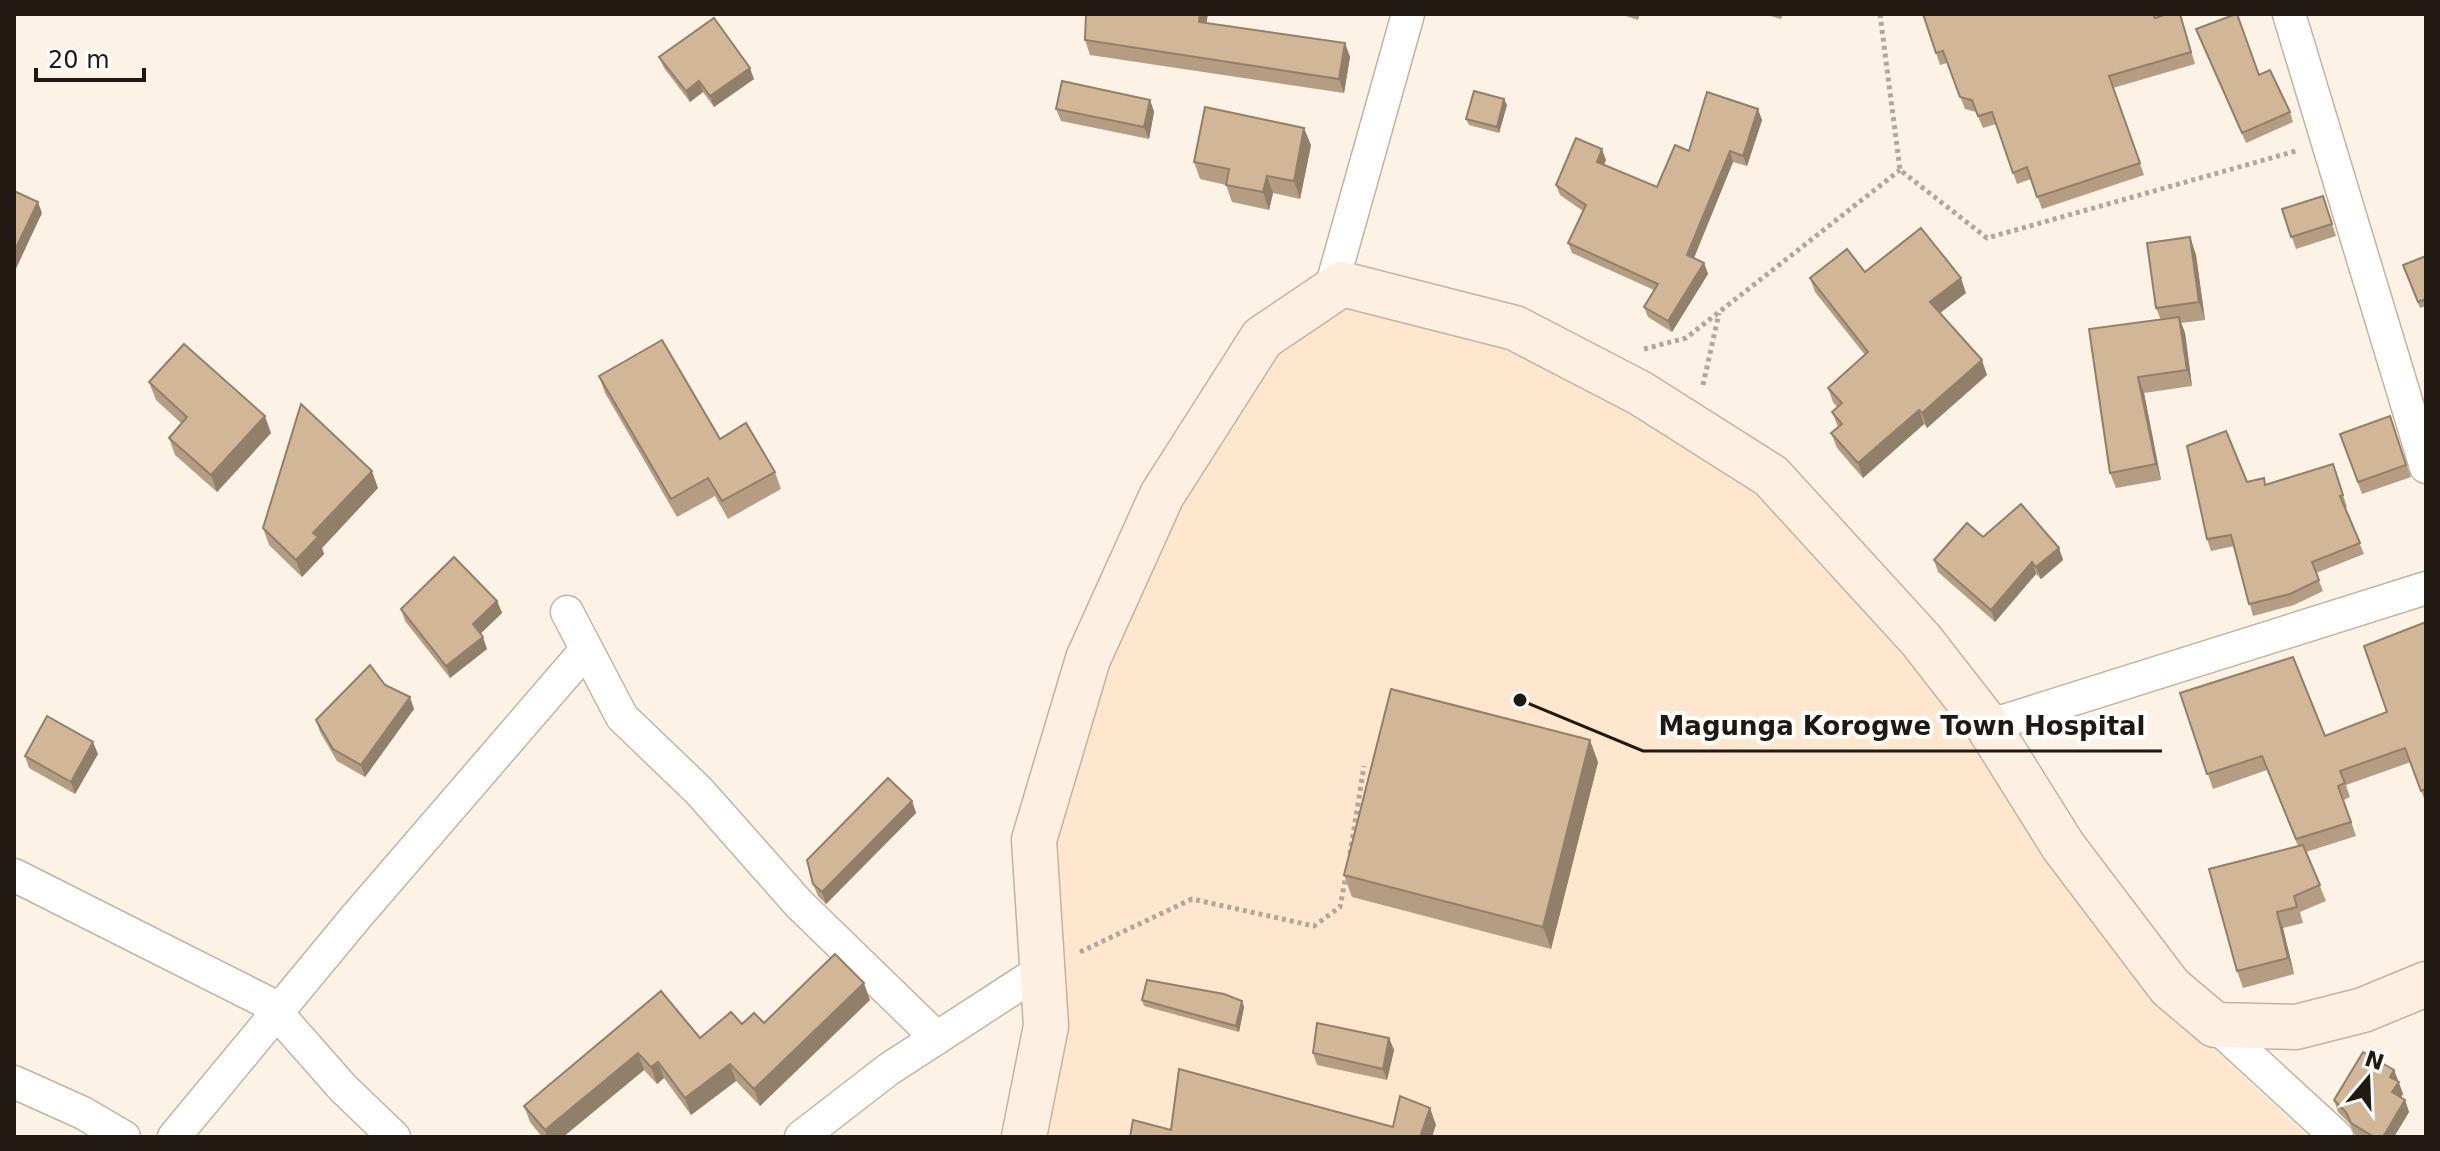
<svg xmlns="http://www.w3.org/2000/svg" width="2440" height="1151" viewBox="0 0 2440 1151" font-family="'DejaVu Sans',sans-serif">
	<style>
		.built { fill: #fee7ce }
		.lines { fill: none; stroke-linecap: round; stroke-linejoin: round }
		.street-casing { stroke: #c4b3a1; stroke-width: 35 }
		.secondary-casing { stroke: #c4b3a1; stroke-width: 47 }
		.path { stroke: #b0a89d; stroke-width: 5; stroke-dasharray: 4 4; stroke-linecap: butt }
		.street { stroke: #fff; stroke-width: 32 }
		.secondary { stroke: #feefe3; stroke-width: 44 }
		.wall { fill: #b49d83 }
		.shaded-wall { fill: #927f6a }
		.building { fill: #d1b698; stroke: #927f6a; stroke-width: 2 }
		.leader { fill: none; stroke: #1f1912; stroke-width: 3 }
		.callout-dot { fill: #1f1912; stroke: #fff; stroke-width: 3 }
		.callout-label { font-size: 26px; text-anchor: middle; font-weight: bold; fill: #1f1912; stroke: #fff; stroke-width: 8; stroke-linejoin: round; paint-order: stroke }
	</style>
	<rect width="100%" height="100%" fill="#fcf2e6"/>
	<!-- built -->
	<path class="built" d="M1345,301L1509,343L1632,406L1761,488L1909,650L2158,998L2309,1137H1041L1051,842L1103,665L1177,503L1274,349Z"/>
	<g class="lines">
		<defs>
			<g id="street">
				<path d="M2289,14L2426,467"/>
				<path d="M1342,284L1333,281L1408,14"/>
				<path d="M567,612L622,717L699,791L799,904L937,1038"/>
				<path d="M1988,726L2426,588"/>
				<path d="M14,875L268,1003L343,1088L394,1137"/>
				<path d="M2215,1025L2337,1137"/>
				<path d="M14,1082L83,1113L124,1137"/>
				<path d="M174,1137L356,917L586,650"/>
				<path d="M801,1137L889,1069L1043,969"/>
			</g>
			<path id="secondary" d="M1024,1137L1046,1026L1034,840L1088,659L1162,495L1262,338L1342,284L1515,328L1640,393L1771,476L1921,640L1988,726L2063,846L2170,987L2215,1025L2296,1027L2363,1010L2426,984"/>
		</defs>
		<!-- street casing -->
		<use href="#street" class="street-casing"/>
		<!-- secondary casing -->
		<use href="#secondary" class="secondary-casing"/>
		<!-- path -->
		<g class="path">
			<path d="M1880,14L1900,170L1987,238L2296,151"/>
			<path d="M1644,349L1686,338L1900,170"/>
			<path d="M1703,385L1719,313"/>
			<path d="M1350,854L1364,766"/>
			<path d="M1080,952L1192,899L1314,926L1340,907L1346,875"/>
		</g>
		<!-- street -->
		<use href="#street" class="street"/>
		<!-- secondary -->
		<use href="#secondary" class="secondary"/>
	</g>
	<!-- wall -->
	<g class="wall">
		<path d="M1086,14H1208L1206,23L1345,43L1350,57L1344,93L1090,55L1085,40Z"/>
		<path d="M1620,14H1640L1638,20Z"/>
		<path d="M1764,14H1783L1781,19Z"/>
		<path d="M1923,14L2155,18L2180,14L2195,64L2113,88L2144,175L2042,209L2031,179L2017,184L1996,124L1983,128L1976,112L1965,109L1947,63L1940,65Z"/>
		<path d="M2196,29L2259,75L2290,112L2293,122L2246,143Z"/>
		<path d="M659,57L754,79L714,107L703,92L690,102L664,68Z"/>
		<path d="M1150,100L1154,112L1149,139L1061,121L1056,109Z"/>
		<path d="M1507,105L1499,133L1469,125L1466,119Z"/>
		<path d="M1762,120L1747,166L1733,162L1694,258L1704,263L1708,274L1672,332L1648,317L1644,307L1654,290L1572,253L1568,243L1583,211L1560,195L1556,185L1606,160L1604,165L1657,187L1689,151Z"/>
		<path d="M1311,145L1300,199L1273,193L1269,210L1232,202L1226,185L1200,179L1194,162Z"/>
		<path d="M2323,196L2336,236L2296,249L2282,209Z"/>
		<path d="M2190,237L2196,255L2205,320L2181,323L2185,333L2192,386L2144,393L2161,480L2116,488L2110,473L2089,329L2161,320L2156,308Z"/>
		<path d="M2426,256V306L2420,308L2403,265Z"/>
		<path d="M1865,272L1966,293L1939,313L1987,375L1927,428L1924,424L1863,478L1837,448L1831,433L1838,427L1832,412L1837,407L1833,402L1828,388L1865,355L1815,292L1810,278Z"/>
		<path d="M599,376L720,439L775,472L781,489L728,519L715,496L677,517L605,393Z"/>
		<path d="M149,382L271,433L217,492L175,455L169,438L182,424L156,400Z"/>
		<path d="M2390,416L2411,477L2362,494L2340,434Z"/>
		<path d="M2333,464L2347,507L2345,508L2364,554L2316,573L2323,591L2294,605L2253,616L2234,546L2211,551L2207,539L2247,482L2266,485Z"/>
		<path d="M378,488L322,548L324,554L302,577L269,545L263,528Z"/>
		<path d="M1983,537L2059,548L2063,560L2041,579L2036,574L1995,622L1938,572L1934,560Z"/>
		<path d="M497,601L502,613L480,634L487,649L450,678L405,621L401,609Z"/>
		<path d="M2426,622V804L2411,762L2346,785L2350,797L2344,800L2356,836L2306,852L2326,901L2300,912L2303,923L2283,928L2294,974L2243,988L2237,971L2298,846L2267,770L2213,789L2180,693L2325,736L2387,712Z"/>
		<path d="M385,685L414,709L365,777L337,761L320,732L316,720Z"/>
		<path d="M98,754L75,794L29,768L25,756Z"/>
		<path d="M1598,762L1551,949L1352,897L1344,875Z"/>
		<path d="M912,801L916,813L826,904L818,896L813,884Z"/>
		<path d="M661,991L700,1038L742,1024L764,1023L870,1000L760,1106L736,1081L691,1115L664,1078L657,1084L644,1070L563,1137H542L530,1122L524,1106Z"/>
		<path d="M1142,1000L1242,1001L1244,1007L1239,1032L1144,1006Z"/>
		<path d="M1389,1038L1394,1050L1387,1080L1317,1065L1313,1053Z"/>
		<path d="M2394,1070L2403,1094L2401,1097L2405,1100L2409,1112L2394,1137H2359L2355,1135L2350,1124L2338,1112L2334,1100Z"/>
	</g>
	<!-- shaded-wall -->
	<g class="shaded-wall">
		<path d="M1200,14H1208L1204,36L1199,22Z"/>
		<path d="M1345,43L1350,57L1344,93L1339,79Z"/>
		<path d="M750,68L754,79L714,107L710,96Z"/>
		<path d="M699,81L703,92L690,102L686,91Z"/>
		<path d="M1504,99L1507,105L1499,133L1497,127Z"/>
		<path d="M1150,100L1154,112L1149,139L1144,127Z"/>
		<path d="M1758,109L1762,120L1747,166L1743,156Z"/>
		<path d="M1304,128L1311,145L1300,199L1294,181Z"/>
		<path d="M1602,149L1606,160L1600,173L1597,162Z"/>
		<path d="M1730,151L1733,162L1691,265L1687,255Z"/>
		<path d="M1267,176L1273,193L1269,210L1263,192Z"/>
		<path d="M38,202L42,213L14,273V252Z"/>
		<path d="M2190,237L2196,255L2205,320L2199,302Z"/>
		<path d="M1704,263L1708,274L1672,332L1668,321Z"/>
		<path d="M1961,278L1966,293L1935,317L1930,302Z"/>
		<path d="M2179,317L2185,333L2192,386L2187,370Z"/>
		<path d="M1982,360L1987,375L1927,428L1922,413Z"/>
		<path d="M2138,377L2144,393L2161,480L2156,464Z"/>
		<path d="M1919,410L1924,424L1863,478L1858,463Z"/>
		<path d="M265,416L271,433L217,492L211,475Z"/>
		<path d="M372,471L378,488L322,548L324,554L302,577L296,560L313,533Z"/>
		<path d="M2059,548L2063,560L2041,579L2036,567Z"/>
		<path d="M2032,562L2036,574L1995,622L1991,610Z"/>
		<path d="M497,601L502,613L478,636L473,624Z"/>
		<path d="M483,637L487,649L450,678L446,666Z"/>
		<path d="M410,697L414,709L365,777L361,765Z"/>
		<path d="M1590,740L1598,762L1551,949L1543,927Z"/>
		<path d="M93,742L98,754L75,794L71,782Z"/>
		<path d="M912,801L916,813L826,904L822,892Z"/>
		<path d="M2277,912L2283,928L2294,974L2288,958Z"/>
		<path d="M864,983L870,1000L760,1106L754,1089Z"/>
		<path d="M1242,1001L1244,1007L1239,1032L1236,1026Z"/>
		<path d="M1389,1038L1394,1050L1387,1080L1383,1069Z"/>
		<path d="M638,1053L644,1070L563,1137H547L545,1130Z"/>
		<path d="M658,1062L664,1078L657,1084L651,1067Z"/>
		<path d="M730,1064L736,1081L691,1115L685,1098Z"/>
		<path d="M2394,1070L2403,1094L2396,1104L2392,1092L2390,1077Z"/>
		<path d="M2405,1100L2409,1112L2394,1137H2383Z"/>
		<path d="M1430,1108L1436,1125L1432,1137H1420Z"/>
	</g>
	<!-- building -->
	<g class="building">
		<path d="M1086,14H1200L1199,22L1345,43L1339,79L1085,40Z"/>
		<path d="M1923,14H2153L2155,18L2167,14H2180L2191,52L2109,76L2140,163L2037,197L2027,167L2013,173L1992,112L1978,116L1972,100L1960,97L1943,51L1936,53Z"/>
		<path d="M2236,14H2237L2259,75L2270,70L2290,112L2242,133L2196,29Z"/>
		<path d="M714,18L750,68L710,96L699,81L686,91L659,57Z"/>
		<path d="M1062,81L1150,100L1144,127L1056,109Z"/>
		<path d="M1474,91L1504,99L1497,127L1466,119Z"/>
		<path d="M1707,92L1758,109L1743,156L1730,151L1687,255L1704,263L1668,321L1644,307L1658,284L1568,243L1586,205L1556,185L1576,138L1602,149L1597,162L1657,187L1675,145L1689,151Z"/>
		<path d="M1205,107L1304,128L1294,181L1267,176L1263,192L1226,185L1229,169L1194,162Z"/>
		<path d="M14,191L38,202L14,252Z"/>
		<path d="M2323,196L2332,224L2291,237L2282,209Z"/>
		<path d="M1921,228L1961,278L1930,302L1982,360L1922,413L1919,410L1858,463L1831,433L1842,424L1832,412L1842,403L1828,388L1868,352L1810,278L1847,249L1865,272Z"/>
		<path d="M2190,237L2199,302L2156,308L2147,243Z"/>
		<path d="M2426,256V299L2418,302L2403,265Z"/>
		<path d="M2179,317L2187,370L2138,377L2156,464L2110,473L2089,329Z"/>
		<path d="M662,340L720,439L746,423L775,472L722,501L708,478L671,499L599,376Z"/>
		<path d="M184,344L265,416L211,475L169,438L187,417L149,382Z"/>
		<path d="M301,404L372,471L313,533L318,537L296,560L263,528Z"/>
		<path d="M2390,416L2406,465L2358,482L2340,434Z"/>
		<path d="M2226,431L2247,482L2264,478L2265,485L2333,464L2343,495L2340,496L2360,543L2312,562L2319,580L2290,594L2249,604L2231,535L2207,539L2187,446Z"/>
		<path d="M2021,504L2059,548L2036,567L2032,562L1991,610L1934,560L1967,523L1983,537Z"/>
		<path d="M454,557L497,601L473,624L483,637L446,666L401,609Z"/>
		<path d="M2426,622V789L2421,791L2405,748L2340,771L2345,783L2338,786L2351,822L2296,839L2262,756L2207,774L2180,693L2293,657L2325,736L2387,712L2364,646Z"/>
		<path d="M370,665L385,685L410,697L361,765L333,749L316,720Z"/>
		<path d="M1391,689L1590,740L1543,927L1344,875Z"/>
		<path d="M47,716L93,742L71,782L25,756Z"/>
		<path d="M888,778L912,801L822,892L813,884L807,860Z"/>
		<path d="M2303,845L2320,885L2294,896L2297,907L2277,912L2288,958L2237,971L2209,869Z"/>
		<path d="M835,954L864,983L754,1089L730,1064L685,1098L658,1062L651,1067L638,1053L545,1130L524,1106L661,991L700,1038L731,1012L742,1024L754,1013L764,1023Z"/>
		<path d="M1147,980L1224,994L1242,1001L1236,1026L1142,1000Z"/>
		<path d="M1317,1023L1389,1038L1383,1069L1313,1053Z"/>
		<path d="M2363,1052L2394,1070L2390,1077L2399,1082L2392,1092L2405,1100L2383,1137H2374L2351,1123L2346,1112L2334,1100Z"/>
		<path d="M1179,1069L1393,1127L1400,1096L1430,1108L1420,1137H1130L1133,1120L1171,1130Z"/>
	</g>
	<!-- callouts -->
	<path class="leader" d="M1520 700L1643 751H2162"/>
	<circle class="callout-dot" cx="1520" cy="700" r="8"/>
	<g class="callout-label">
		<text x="1902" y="735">Magunga Korogwe Town Hospital</text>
	</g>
	<!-- border -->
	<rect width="2440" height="1151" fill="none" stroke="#1f1912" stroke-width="32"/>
	<!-- north arrow -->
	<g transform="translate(2368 1079) rotate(19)" stroke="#ffffff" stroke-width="6" paint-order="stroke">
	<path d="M0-6L14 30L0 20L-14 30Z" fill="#1f1912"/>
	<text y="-12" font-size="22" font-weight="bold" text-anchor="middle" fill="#1f1912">N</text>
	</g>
	<!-- scale -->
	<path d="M36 68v12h108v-12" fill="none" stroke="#1f1912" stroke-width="4"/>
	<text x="48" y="68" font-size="24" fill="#1f1912" stroke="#ffffff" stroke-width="6" paint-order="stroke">20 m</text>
</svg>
